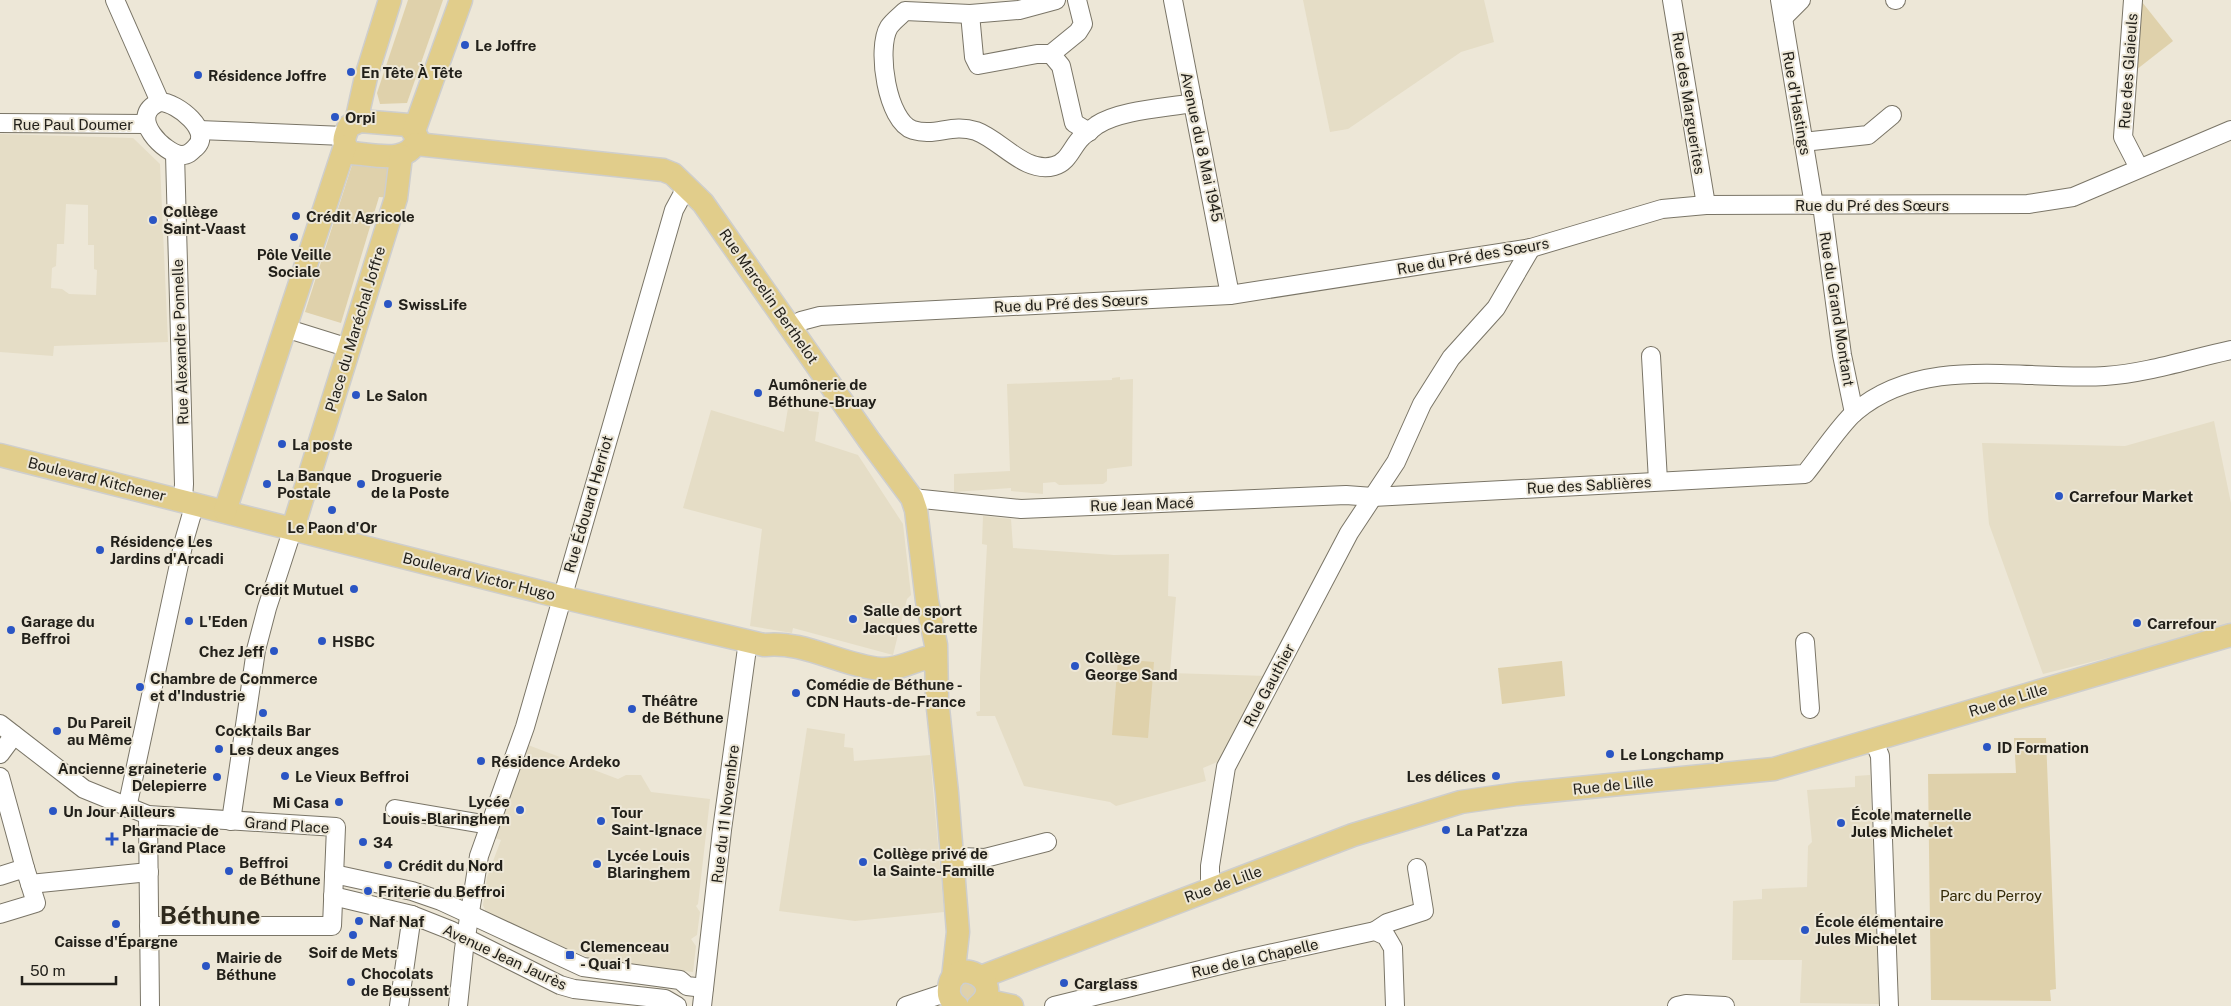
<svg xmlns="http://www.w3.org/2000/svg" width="2231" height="1006" viewBox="0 0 2231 1006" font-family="'Public Sans',sans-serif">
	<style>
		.built { fill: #e5ddc6; fill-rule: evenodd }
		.green { fill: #dfd1ab }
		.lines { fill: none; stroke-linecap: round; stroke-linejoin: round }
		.minor-casing { stroke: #7a7567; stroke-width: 20 }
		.major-casing { stroke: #cececd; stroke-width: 25 }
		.minor { stroke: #fff; stroke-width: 18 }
		.major { stroke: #e1cd8b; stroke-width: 22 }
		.poi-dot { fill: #2a55c4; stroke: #ede7d7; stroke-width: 2 }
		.labels { text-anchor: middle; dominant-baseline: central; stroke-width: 4; stroke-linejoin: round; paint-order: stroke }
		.poi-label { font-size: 15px; font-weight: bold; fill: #22201a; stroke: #ede7d7; text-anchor: start }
		.street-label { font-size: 15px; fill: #22201a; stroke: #ede7d7 }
		.park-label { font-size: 15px; fill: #332906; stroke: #ede7d7 }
		.town-label { font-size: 25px; font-weight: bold; fill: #2e291d; stroke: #ede7d7 }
	</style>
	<rect width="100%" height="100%" fill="#ede7d7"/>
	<!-- built -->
	<g class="built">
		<path d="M1303,0H1484L1494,42L1461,52L1348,129L1330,132Z"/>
		<path d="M0,134L133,138L160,164L168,342L54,346L53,356L0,352ZM66,204L88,205V245H94V269L97,270L96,295L69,294L62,289L51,288L52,268L56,266L57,244H64Z"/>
		<path d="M1120,377V380L1133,379L1132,466L1107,469V481L1103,484L1059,485L1055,482L1043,483V494L1011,491V488L954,492V474L1010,471L1007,384L1112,380V378Z"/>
		<path d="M801,398L809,411L819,412L815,441L858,455L903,524L911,595L907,599L893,655L793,628L792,633L750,626L762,529L683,508L711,410L784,432L788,408L799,409L795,402Z"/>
		<path d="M2214,421L2231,503V627L2043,674L1989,524L1982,443L2125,446Z"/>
		<path d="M983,516L1011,519L1013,548L1114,555L1169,554L1168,596L1176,597L1170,673L1267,676L1222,760L1203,768L1206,781L1116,806L1110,802L1024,786L995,716H977L976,712L980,711V677L987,545L982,544Z"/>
		<path d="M807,728L845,734L844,747L853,748L854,761L930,755L944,912L855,921L779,911Z"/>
		<path d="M528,745L618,779L626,775H641L651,792L710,799L698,904L696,906L700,912L697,935L691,939L696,946L693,972L660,968V969L592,959L487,914L483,905L487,877L501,840L495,838Z"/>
		<path d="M1870,775L1879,1004L1800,1003L1802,960H1732L1733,901L1762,899V889L1807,887L1808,846L1812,842L1807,790L1855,787V776Z"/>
	</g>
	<!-- green -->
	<g class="green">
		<path d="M408,0H443L407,103L380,104L377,93Z"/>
		<path d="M2142,2L2173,41L2136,70Z"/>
		<path d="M353,162L395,166L391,198L379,197L341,323L305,312Z"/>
		<path d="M1118,659L1154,662L1148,738L1112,735Z"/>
		<path d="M1562,661L1565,696L1502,704L1498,668Z"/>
		<path d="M2014,738H2046L2056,989L2050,990L2051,1001L1931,1000L1928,774L2016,773Z"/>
		<circle cx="968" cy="991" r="8"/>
	</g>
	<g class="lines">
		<defs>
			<g id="minor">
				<path d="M115,0L160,102"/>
				<path d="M1056,0L1019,10L970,14L905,11C900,16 893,21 889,27C876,48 887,122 913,130C936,137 951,123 976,131C1001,140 1025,174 1054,166C1069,162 1072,146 1082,137C1086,133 1092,129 1097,125C1120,110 1165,108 1193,103"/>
				<path d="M1173,0L1230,295"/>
				<path d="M1672,0L1706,205"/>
				<path d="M1780,0L1814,205"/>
				<path d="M1895,0H1896"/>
				<path d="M2133,0L2123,137L2139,168"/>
				<path d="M970,14L974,57L978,65L1037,54H1051L1061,66L1074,123L1089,132"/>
				<path d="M1783,18L1801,0"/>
				<path d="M1051,54L1078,32L1083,24L1077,0"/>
				<path d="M160,102C177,102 214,132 195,148C191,152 188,155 182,155C166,155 125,116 160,102Z"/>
				<path d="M0,123L146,124"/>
				<path d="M199,130L344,136"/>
				<path d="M1803,142L1868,135L1892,115"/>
				<path d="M175,154L184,484L183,500"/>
				<path d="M1822,205L1842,355L1854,413"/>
				<path d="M285,328L349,348"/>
				<path d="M793,330L801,321L820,316L1230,295L1531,248L1662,209L1706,205L2028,204L2073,197L2231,130"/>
				<path d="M1651,356L1658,481"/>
				<path d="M912,498L1021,509L1346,495L1373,497L1805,474C1819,457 1840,425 1855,412C1925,353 2023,381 2105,376C2148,373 2189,359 2231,350"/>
				<path d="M1805,642L1810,709"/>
				<path d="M0,724L84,789L148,815L336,827L332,926H149"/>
				<path d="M1874,741L1880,756L1889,1006"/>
				<path d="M0,754L14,735"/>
				<path d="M0,777L25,868"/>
				<path d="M127,808L184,541L195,503"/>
				<path d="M395,809L489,825"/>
				<path d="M148,815L150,1006"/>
				<path d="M231,821L256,650L267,608L293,528"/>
				<path d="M952,860L961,857L985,858L1047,842"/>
				<path d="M334,874L412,891L441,901L583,967L680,980L687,986L704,988"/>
				<path d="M0,876L25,868L36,903L0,914"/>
				<path d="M30,884L149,872"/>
				<path d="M1210,888V866L1226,767L1349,533L1396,462L1422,404L1451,358L1496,308L1531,248"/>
				<path d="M333,896L412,915L450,930L560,985L574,989L665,999L677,1006"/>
				<path d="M1375,931L1387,923L1424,911L1417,868"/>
				<path d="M399,1006L412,915"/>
				<path d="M458,1006L464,949L479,856L525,727L674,210L687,186"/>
				<path d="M702,1006L722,830L748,641"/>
				<path d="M906,1006L948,992"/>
				<path d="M1054,1006L1241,960L1375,931L1386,936L1393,948L1395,1006"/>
				<path d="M1677,1006L1686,1004L1725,1006"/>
			</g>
			<g id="major">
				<path d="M360,121L408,125L417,137C412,166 372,154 351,153C341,144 344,137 349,126Z"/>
				<path d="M356,122L366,77L390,0"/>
				<path d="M414,131L461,0"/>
				<path d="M416,144L663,170L673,174L703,203L869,440L912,498L916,510L927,601L936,645L937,699L947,793L958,932L953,978"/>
				<path d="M0,455L561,597L764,645C803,640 842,666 881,669C897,670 911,662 926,658L935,664"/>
				<path d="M225,511L345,146"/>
				<path d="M293,528L396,198L401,156"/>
				<path d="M981,977L1353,835L1461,802L1517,794L1774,769L2231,635"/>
				<path d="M984,1000L1012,1006"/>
				<path d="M957,1006C952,1002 948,996 949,989C951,953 1009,980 978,1006"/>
			</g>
		</defs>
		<!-- minor casing -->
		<use href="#minor" class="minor-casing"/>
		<!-- major casing -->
		<use href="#major" class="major-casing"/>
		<!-- minor -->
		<use href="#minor" class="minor"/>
		<!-- major -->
		<use href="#major" class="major"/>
	</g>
	<!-- markers -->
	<g class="poi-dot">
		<circle cx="465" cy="45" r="5"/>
		<circle cx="351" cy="72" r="5"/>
		<circle cx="198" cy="75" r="5"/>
		<circle cx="335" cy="117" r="5"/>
		<circle cx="296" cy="216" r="5"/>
		<circle cx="153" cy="220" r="5"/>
		<circle cx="294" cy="237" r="5"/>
		<circle cx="388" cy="304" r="5"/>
		<circle cx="758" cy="393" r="5"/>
		<circle cx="356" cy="395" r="5"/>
		<circle cx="282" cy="444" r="5"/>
		<circle cx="267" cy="484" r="5"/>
		<circle cx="361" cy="484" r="5"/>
		<circle cx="2059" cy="496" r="5"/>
		<circle cx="332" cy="510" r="5"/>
		<circle cx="100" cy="550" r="5"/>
		<circle cx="354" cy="589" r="5"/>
		<circle cx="853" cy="619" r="5"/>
		<circle cx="189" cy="621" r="5"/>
		<circle cx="2137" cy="623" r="5"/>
		<circle cx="11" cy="630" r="5"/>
		<circle cx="322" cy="641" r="5"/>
		<circle cx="274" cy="651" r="5"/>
		<circle cx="1075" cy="666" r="5"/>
		<circle cx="140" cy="687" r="5"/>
		<circle cx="796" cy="693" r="5"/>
		<circle cx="632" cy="709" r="5"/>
		<circle cx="263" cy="713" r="5"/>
		<circle cx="57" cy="731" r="5"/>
		<circle cx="1987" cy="747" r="5"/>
		<circle cx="219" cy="749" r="5"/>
		<circle cx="1610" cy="754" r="5"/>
		<circle cx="481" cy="761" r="5"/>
		<circle cx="285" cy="776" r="5"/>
		<circle cx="1496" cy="776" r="5"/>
		<circle cx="217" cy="777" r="5"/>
		<circle cx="339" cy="802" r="5"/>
		<circle cx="520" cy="810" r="5"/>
		<circle cx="53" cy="811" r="5"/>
		<circle cx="601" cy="821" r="5"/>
		<circle cx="1841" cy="823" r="5"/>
		<circle cx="1446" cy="830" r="5"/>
		<path d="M109.5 831.5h5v5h5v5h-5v5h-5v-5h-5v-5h5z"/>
		<circle cx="363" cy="842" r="5"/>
		<circle cx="863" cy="862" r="5"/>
		<circle cx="597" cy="864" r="5"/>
		<circle cx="388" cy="865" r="5"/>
		<circle cx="229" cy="871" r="5"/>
		<circle cx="368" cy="891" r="5"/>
		<circle cx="359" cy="921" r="5"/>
		<circle cx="116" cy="924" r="5"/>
		<circle cx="1805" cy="930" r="5"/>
		<circle cx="353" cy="935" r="5"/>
		<rect x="565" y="950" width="10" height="10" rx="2.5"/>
		<circle cx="206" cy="966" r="5"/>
		<circle cx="351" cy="982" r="5"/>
		<circle cx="1064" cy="983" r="5"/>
	</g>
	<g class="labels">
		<!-- poi labels -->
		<g class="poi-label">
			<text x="475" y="45">Le Joffre</text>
			<text x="361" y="72">En Tête À Tête</text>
			<text x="208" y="75">Résidence Joffre</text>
			<text x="345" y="117">Orpi</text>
			<text x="163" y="211">Collège<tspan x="163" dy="17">Saint-Vaast</tspan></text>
			<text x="306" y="216">Crédit Agricole</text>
			<text x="294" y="254" text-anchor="middle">Pôle Veille<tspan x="294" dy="17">Sociale</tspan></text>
			<text x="398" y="304">SwissLife</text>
			<text x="768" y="384">Aumônerie de<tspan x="768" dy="17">Béthune-Bruay</tspan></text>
			<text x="366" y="395">Le Salon</text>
			<text x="292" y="444">La poste</text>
			<text x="277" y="475">La Banque<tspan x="277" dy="17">Postale</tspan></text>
			<text x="371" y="475">Droguerie<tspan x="371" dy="17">de la Poste</tspan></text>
			<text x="2069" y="496">Carrefour Market</text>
			<text x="332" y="527" text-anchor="middle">Le Paon d'Or</text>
			<text x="110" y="541">Résidence Les<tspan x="110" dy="17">Jardins d'Arcadi</tspan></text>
			<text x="344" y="589" text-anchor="end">Crédit Mutuel</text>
			<text x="863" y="610">Salle de sport<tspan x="863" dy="17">Jacques Carette</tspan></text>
			<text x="21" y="621">Garage du<tspan x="21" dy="17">Beffroi</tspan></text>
			<text x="199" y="621">L'Eden</text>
			<text x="2147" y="623">Carrefour</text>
			<text x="332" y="641">HSBC</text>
			<text x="264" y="651" text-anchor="end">Chez Jeff</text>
			<text x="1085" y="657">Collège<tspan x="1085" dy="17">George Sand</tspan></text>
			<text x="150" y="678">Chambre de Commerce<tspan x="150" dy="17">et d'Industrie</tspan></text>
			<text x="806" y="684">Comédie de Béthune -<tspan x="806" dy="17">CDN Hauts-de-France</tspan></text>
			<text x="642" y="700">Théâtre<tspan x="642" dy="17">de Béthune</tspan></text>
			<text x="67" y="722">Du Pareil<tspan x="67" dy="17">au Même</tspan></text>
			<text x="263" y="730" text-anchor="middle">Cocktails Bar</text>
			<text x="1997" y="747">ID Formation</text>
			<text x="229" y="749">Les deux anges</text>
			<text x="1620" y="754">Le Longchamp</text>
			<text x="491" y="761">Résidence Ardeko</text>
			<text x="207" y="768" text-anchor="end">Ancienne graineterie<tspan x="207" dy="17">Delepierre</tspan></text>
			<text x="295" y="776">Le Vieux Beffroi</text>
			<text x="1486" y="776" text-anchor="end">Les délices</text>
			<text x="510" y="801" text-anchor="end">Lycée<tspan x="510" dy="17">Louis-Blaringhem</tspan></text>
			<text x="329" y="802" text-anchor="end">Mi Casa</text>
			<text x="63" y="811">Un Jour Ailleurs</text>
			<text x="611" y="812">Tour<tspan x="611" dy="17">Saint-Ignace</tspan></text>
			<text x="1851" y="814">École maternelle<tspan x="1851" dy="17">Jules Michelet</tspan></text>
			<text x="122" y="830">Pharmacie de<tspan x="122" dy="17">la Grand Place</tspan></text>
			<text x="1456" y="830">La Pat'zza</text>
			<text x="373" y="842">34</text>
			<text x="873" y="853">Collège privé de<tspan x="873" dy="17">la Sainte-Famille</tspan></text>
			<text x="607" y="855">Lycée Louis<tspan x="607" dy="17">Blaringhem</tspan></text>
			<text x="239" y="862">Beffroi<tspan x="239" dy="17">de Béthune</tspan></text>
			<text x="398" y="865">Crédit du Nord</text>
			<text x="378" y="891">Friterie du Beffroi</text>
			<text x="369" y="921">Naf Naf</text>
			<text x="1815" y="921">École élémentaire<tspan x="1815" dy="17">Jules Michelet</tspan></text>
			<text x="116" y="941" text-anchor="middle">Caisse d'Épargne</text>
			<text x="580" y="946">Clemenceau<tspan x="580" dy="17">- Quai 1</tspan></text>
			<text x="353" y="952" text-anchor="middle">Soif de Mets</text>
			<text x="216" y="957">Mairie de<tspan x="216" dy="17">Béthune</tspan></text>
			<text x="361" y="973">Chocolats<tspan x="361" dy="17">de Beussent</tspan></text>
			<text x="1074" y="983">Carglass</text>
		</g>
		<!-- street labels -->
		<g class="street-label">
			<text transform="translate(2128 71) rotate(-86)">Rue des Glaieuls</text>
			<text transform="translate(1689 103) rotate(81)">Rue des Marguerites</text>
			<text transform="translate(1797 103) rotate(80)">Rue d'Hastings</text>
			<text x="73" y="124">Rue Paul Doumer</text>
			<text transform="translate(1202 147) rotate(78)">Avenue du 8 Mai 1945</text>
			<text x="1872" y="205">Rue du Pré des Sœurs</text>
			<text transform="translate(1473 256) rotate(-10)">Rue du Pré des Sœurs</text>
			<text transform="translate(769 296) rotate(55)">Rue Marcelin Berthelot</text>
			<text transform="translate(1071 303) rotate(-3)">Rue du Pré des Sœurs</text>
			<text transform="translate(1837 309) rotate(81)">Rue du Grand Montant</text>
			<text transform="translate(355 329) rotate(-73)">Place du Maréchal Joffre</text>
			<text transform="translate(180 342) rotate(-92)">Rue Alexandre Ponnelle</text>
			<text transform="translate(97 479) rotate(14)">Boulevard Kitchener</text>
			<text transform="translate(1589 485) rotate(-3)">Rue des Sablières</text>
			<text transform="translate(588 504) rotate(-74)">Rue Édouard Herriot</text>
			<text transform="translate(1142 504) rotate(-2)">Rue Jean Macé</text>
			<text transform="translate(479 576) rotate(14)">Boulevard Victor Hugo</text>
			<text transform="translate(1269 685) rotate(-62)">Rue Gauthier</text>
			<text transform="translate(2008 700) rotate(-17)">Rue de Lille</text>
			<text transform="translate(1613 785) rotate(-6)">Rue de Lille</text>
			<text transform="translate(725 814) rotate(-83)">Rue du 11 Novembre</text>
			<text transform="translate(287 825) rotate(4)">Grand Place</text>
			<text transform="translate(1223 884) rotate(-20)">Rue de Lille</text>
			<text transform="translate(505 957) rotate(25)">Avenue Jean Jaurès</text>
			<text transform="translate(1255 958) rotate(-13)">Rue de la Chapelle</text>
		</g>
		<!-- park labels -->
		<g class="park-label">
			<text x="1991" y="895">Parc du Perroy</text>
		</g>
		<!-- town labels -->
		<g class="town-label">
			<text x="210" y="915">Béthune</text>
		</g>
	</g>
	<!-- scale -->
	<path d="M22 976v8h94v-8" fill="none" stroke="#22201a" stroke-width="2.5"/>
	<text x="30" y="976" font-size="15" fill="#22201a" stroke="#ede7d7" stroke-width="4" paint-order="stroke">50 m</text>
</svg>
